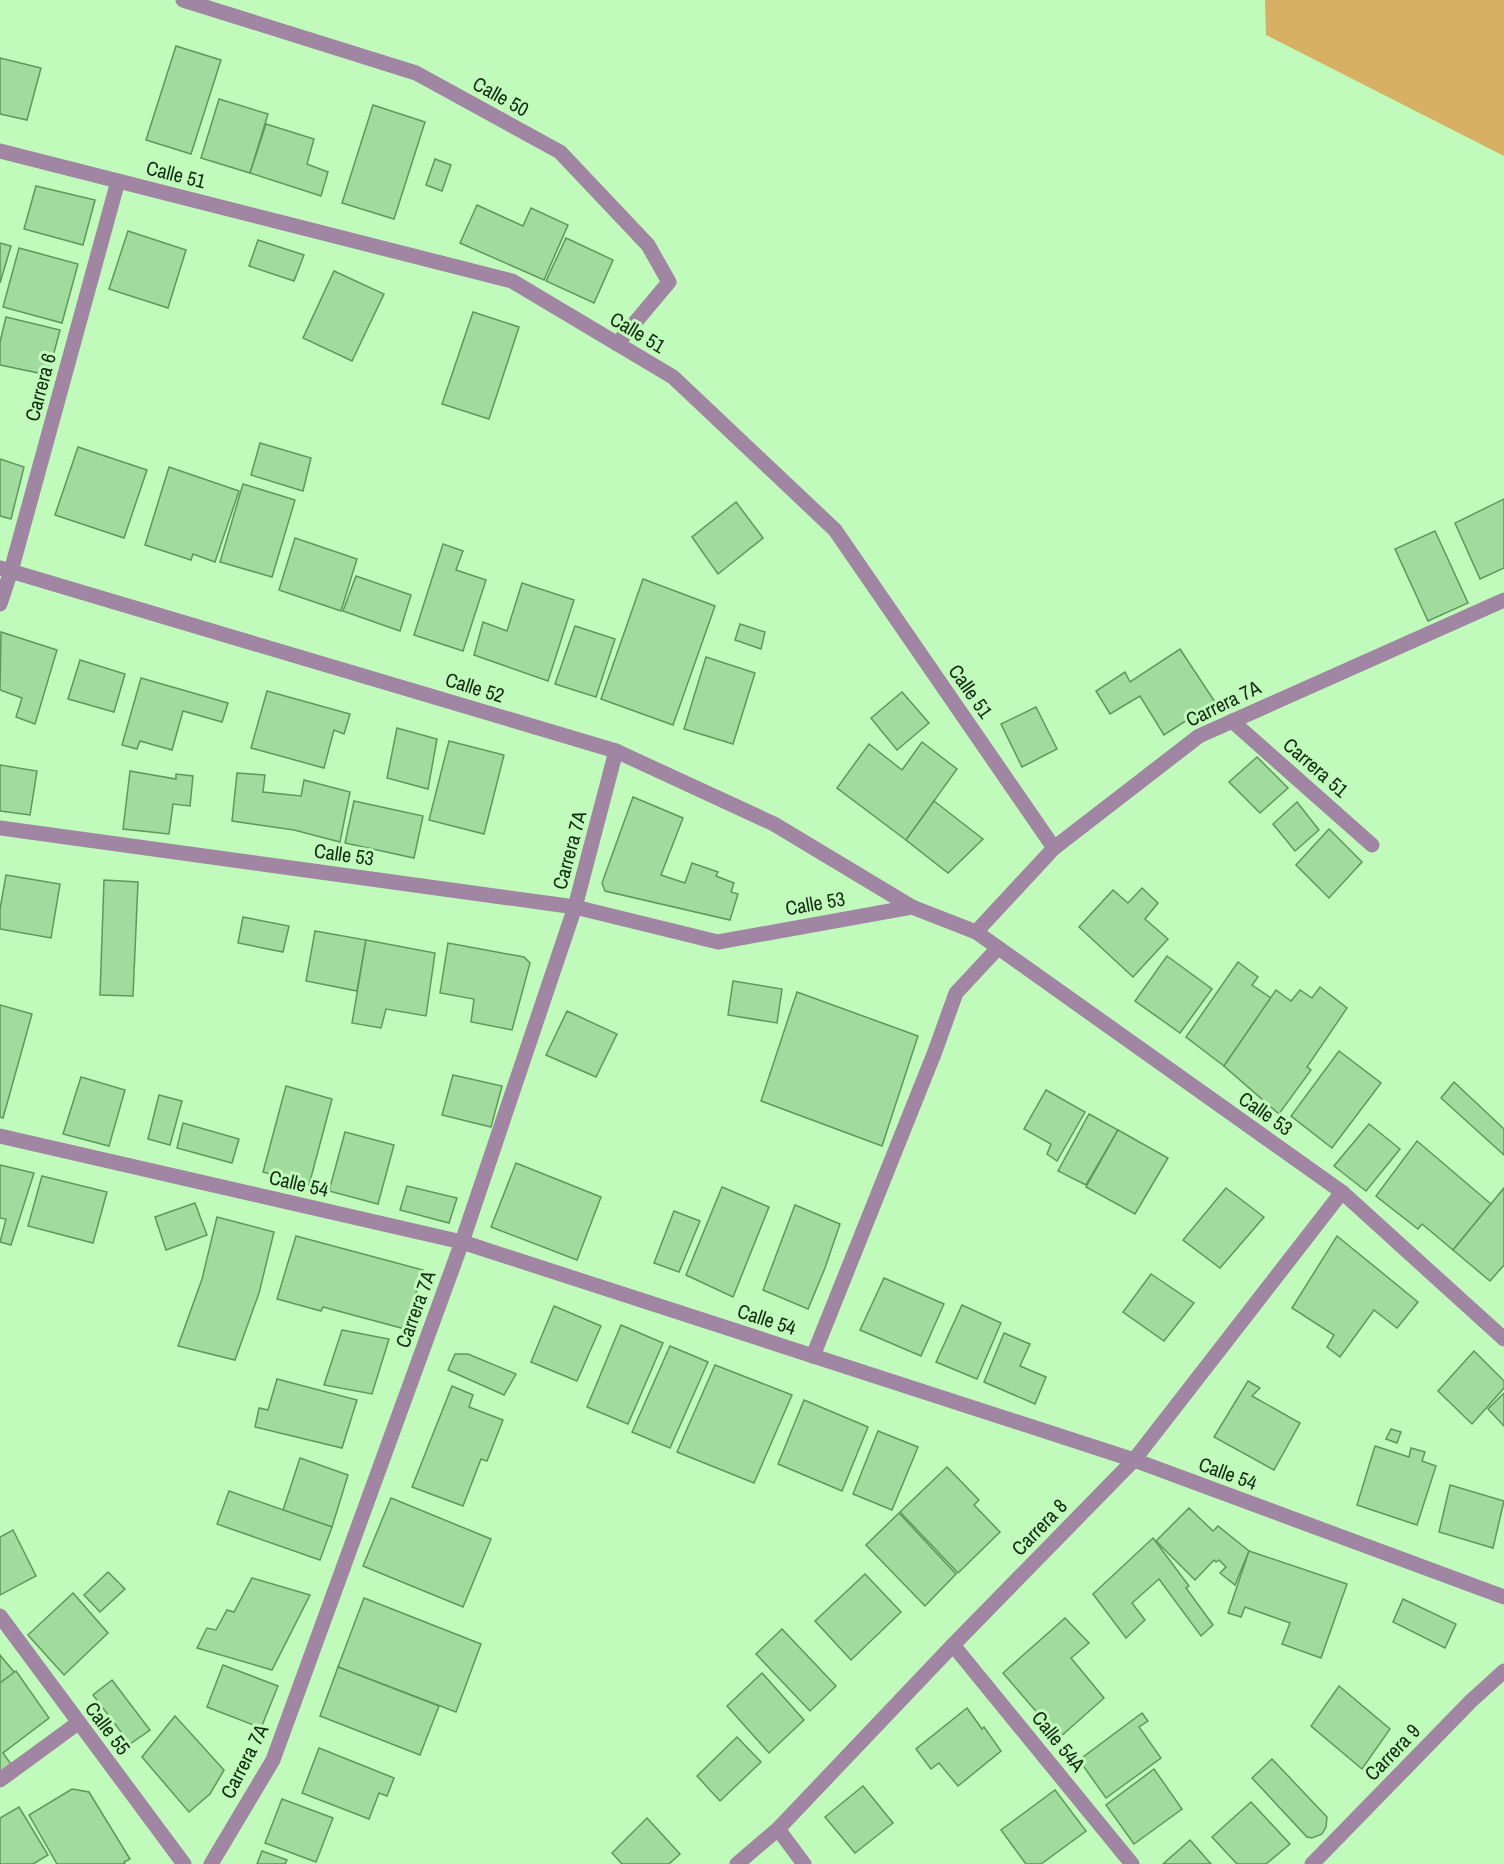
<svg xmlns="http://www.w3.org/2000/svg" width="1504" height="1864" viewBox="0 0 1504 1864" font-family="'Archivo Narrow',sans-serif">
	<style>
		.green { fill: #d7b063 }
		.building { fill: #a1db9d; stroke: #60975d; stroke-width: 1.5 }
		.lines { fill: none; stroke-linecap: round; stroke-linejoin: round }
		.minor { stroke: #a086a3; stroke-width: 15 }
		.labels { text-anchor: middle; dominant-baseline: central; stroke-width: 6; stroke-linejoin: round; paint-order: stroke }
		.street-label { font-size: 20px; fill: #142b13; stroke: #c0fbbb }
	</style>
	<rect width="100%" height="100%" fill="#c0fbbb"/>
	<!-- green -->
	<path class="green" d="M1265,0H1504V156L1266,35Z"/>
	<!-- building -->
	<g class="building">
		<path d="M176,46L221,60L191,154L146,140Z"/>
		<path d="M0,58L41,68L27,120L0,114Z"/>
		<path d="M219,99L268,114L250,173L201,158Z"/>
		<path d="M373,105L425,122L394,219L342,203Z"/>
		<path d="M266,124L314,139L307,164L328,172L321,196L250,173Z"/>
		<path d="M435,159L451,165L442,191L426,185Z"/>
		<path d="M36,186L95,200L83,245L24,229Z"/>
		<path d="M477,205L523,226L531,208L568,225L544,280L460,243Z"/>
		<path d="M128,231L186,250L168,308L109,289Z"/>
		<path d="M566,238L613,260L594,303L546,281Z"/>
		<path d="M258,240L304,255L294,281L249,266Z"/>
		<path d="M0,243L11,246L0,283Z"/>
		<path d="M19,248L78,264L62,323L3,307Z"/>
		<path d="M334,271L384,294L352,361L303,338Z"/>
		<path d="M473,312L519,327L489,419L442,404Z"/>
		<path d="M6,317L60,330L48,375L0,365V342Z"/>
		<path d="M260,443L311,458L303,491L251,475Z"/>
		<path d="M78,447L147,470L124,538L55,515Z"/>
		<path d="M0,459L24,467L11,519L0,516Z"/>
		<path d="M169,467L239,491L215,562L193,554L191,560L145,545Z"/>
		<path d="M243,484L295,500L272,577L220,562Z"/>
		<path d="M1504,499V568L1480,579L1455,523Z"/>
		<path d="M736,502L763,538L718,574L692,537Z"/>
		<path d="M1435,531L1468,603L1428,621L1395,549Z"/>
		<path d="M295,538L357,559L341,611L279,590Z"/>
		<path d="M443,544L463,551L456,570L486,580L463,651L414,635Z"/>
		<path d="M356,576L411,595L400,631L343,611Z"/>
		<path d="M643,579L715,606L673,725L601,699Z"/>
		<path d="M522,583L574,600L548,681L474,655L483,622L507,631Z"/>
		<path d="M740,624L765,632L761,649L735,640Z"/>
		<path d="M575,626L615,639L596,697L555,684Z"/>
		<path d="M1,632L57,650L35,724L16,717L22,698L0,690Z"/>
		<path d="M1180,649L1215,702L1164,735L1140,696L1110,714L1096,691L1125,672L1130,682Z"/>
		<path d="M706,657L755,673L733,744L684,729Z"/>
		<path d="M80,660L125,674L114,712L68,699Z"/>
		<path d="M141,678L228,703L222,722L183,711L172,750L140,741L137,749L122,745Z"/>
		<path d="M267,691L350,714L344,734L334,730L324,768L251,748Z"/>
		<path d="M902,692L929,723L897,750L871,718Z"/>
		<path d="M1036,707L1057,749L1022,767L1001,724Z"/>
		<path d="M397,728L437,739L428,789L387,778Z"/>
		<path d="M449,741L504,755L484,834L429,820Z"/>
		<path d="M922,742L957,769L906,840L837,788L869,744L902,770Z"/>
		<path d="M1257,757L1288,788L1260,813L1229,782Z"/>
		<path d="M0,765L37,771L30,815L0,811Z"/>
		<path d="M130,771L176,779V774L193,776L190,806L173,804L169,834L123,829Z"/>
		<path d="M237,773L265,775L263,792L301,796L304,780L350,792L340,842L294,830L232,821Z"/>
		<path d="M633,797L683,818L661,875L685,883L692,863L718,872L716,876L734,883L731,892L738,894L730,920L605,891L602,883Z"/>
		<path d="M354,801L423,816L414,858L345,843Z"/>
		<path d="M934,801L983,839L948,873L906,840Z"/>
		<path d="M1297,802L1319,830L1295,851L1273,824Z"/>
		<path d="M1329,829L1362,862L1329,898L1296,865Z"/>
		<path d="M6,875L60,884L51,938L0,929V909Z"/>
		<path d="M104,880L138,882L133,996L100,995Z"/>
		<path d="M1142,888L1158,903L1145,919L1168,939L1133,977L1079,927L1113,890L1128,903Z"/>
		<path d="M243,917L289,926L283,952L238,943Z"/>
		<path d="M315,931L366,940L357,991L306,981Z"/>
		<path d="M366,940L435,953L426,1016L386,1009L381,1028L352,1023Z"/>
		<path d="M448,943L524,957L530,963L512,1030L471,1022L474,999L440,993Z"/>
		<path d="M1167,956L1212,989L1180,1033L1135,1001Z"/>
		<path d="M1238,962L1258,977L1252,985L1271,998L1224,1066L1186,1037Z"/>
		<path d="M733,981L782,989L777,1023L728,1015Z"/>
		<path d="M1320,987L1347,1008L1307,1067L1311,1070L1279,1114L1224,1066L1276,990L1291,1001L1300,990L1312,998Z"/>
		<path d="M797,992L918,1036L882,1146L761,1101Z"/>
		<path d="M0,1005L32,1014L3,1118L0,1117Z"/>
		<path d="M567,1011L617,1034L596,1077L546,1055Z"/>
		<path d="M1339,1051L1381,1083L1332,1148L1291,1116Z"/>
		<path d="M453,1075L502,1086L491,1127L442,1115Z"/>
		<path d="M81,1077L125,1090L109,1146L63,1134Z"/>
		<path d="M1454,1082L1504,1129V1155L1441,1098Z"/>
		<path d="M286,1086L332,1099L309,1185L263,1172Z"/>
		<path d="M1046,1090L1085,1112L1057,1161L1047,1154L1051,1144L1024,1129Z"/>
		<path d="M159,1095L182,1101L170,1145L148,1139Z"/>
		<path d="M1089,1114L1118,1130L1086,1185L1058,1171Z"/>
		<path d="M183,1123L239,1139L232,1163L177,1148Z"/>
		<path d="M1369,1124L1400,1149L1366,1191L1334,1166Z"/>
		<path d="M1118,1130L1168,1158L1135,1214L1086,1187Z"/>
		<path d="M345,1132L394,1145L378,1204L329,1191Z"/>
		<path d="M1417,1141L1491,1204L1453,1250L1422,1224L1418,1229L1376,1196Z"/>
		<path d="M516,1163L601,1197L577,1260L491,1227Z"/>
		<path d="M0,1165L34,1173L11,1245L0,1242L6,1219L0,1218Z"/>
		<path d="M42,1176L107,1192L93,1243L28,1226Z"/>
		<path d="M407,1186L457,1198L449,1223L400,1210Z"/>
		<path d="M722,1187L769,1207L733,1297L686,1275Z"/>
		<path d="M1226,1188L1264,1217L1220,1268L1183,1240Z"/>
		<path d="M1504,1188V1265L1490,1281L1453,1250Z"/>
		<path d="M195,1203L207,1235L166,1250L155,1217Z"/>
		<path d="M795,1205L840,1224L825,1268L808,1309L763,1290Z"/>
		<path d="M674,1211L700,1221L679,1272L654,1263Z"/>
		<path d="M217,1217L274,1232L259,1293L235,1360L178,1346L202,1279Z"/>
		<path d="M296,1236L423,1270L405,1329L323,1307L321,1311L277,1299Z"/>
		<path d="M1337,1236L1418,1302L1397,1328L1374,1310L1340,1357L1327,1347L1334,1335L1292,1308Z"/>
		<path d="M1151,1274L1194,1303L1164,1341L1123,1312Z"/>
		<path d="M884,1278L944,1304L921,1356L860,1330Z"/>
		<path d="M962,1305L1001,1323L977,1379L936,1362Z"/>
		<path d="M554,1306L601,1326L577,1381L531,1362Z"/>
		<path d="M621,1325L663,1343L628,1424L587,1407Z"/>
		<path d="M342,1330L389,1339L372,1394L324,1385Z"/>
		<path d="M1004,1333L1030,1344L1020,1366L1046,1377L1035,1404L984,1382Z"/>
		<path d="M670,1346L708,1362L670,1448L632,1432Z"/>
		<path d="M1474,1351L1504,1381V1388L1472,1424L1438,1391Z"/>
		<path d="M455,1354H468L516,1374L504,1395L448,1370Z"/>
		<path d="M715,1365L792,1395L754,1483L677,1452Z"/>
		<path d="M277,1379L357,1400L342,1448L255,1427L259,1408L268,1410Z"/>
		<path d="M1248,1381L1260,1388L1252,1396L1300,1423L1274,1470L1214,1437Z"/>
		<path d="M452,1386L473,1395L469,1407L503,1420L487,1461L481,1459L463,1506L412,1487Z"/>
		<path d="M1504,1393V1426L1488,1409Z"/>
		<path d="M804,1400L868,1427L842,1491L778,1464Z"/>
		<path d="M1391,1429L1401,1432L1397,1443L1386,1439Z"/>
		<path d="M878,1431L918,1447L892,1510L853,1494Z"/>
		<path d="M1375,1446L1409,1457L1411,1448L1425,1452L1422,1461L1436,1466L1417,1525L1357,1505Z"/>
		<path d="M300,1458L348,1475L332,1527L283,1510Z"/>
		<path d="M947,1467L979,1500L974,1505L1000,1532L958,1573L900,1512Z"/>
		<path d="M1450,1485L1504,1501L1493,1548L1439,1532Z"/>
		<path d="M229,1491L332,1527L320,1560L217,1524Z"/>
		<path d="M391,1498L491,1539L463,1607L363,1566Z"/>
		<path d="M1189,1508L1213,1531L1218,1526L1249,1551L1235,1585L1220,1573L1226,1567L1219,1560L1216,1562L1214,1560L1195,1580L1156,1541Z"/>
		<path d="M899,1513L956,1574L925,1606L866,1545Z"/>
		<path d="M13,1530L36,1576L0,1595V1537Z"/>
		<path d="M1153,1538L1189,1586L1186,1588L1213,1625L1201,1636L1159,1579L1132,1603L1145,1620L1126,1638L1093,1594Z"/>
		<path d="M1249,1551L1347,1584L1321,1658L1282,1644L1290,1623L1245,1607L1241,1617L1228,1613Z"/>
		<path d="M108,1572L125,1589L100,1612L84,1595Z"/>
		<path d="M865,1574L901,1612L851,1660L815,1621Z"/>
		<path d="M252,1578L310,1595L272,1670L197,1648L207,1628L216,1630L227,1610L234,1612Z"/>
		<path d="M73,1593L108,1633L64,1675L28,1635Z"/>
		<path d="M364,1598L481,1644L456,1712L338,1667Z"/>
		<path d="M1403,1599L1456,1624L1445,1648L1393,1622Z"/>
		<path d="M1065,1618L1089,1643L1071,1658L1104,1698L1059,1738L1003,1673Z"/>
		<path d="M782,1629L836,1686L810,1711L756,1654Z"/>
		<path d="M0,1655L15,1673L0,1683Z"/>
		<path d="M223,1665L278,1686L261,1728L207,1707Z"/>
		<path d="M338,1667L439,1706L420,1755L320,1716Z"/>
		<path d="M16,1671L49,1718L3,1753L11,1764L0,1772V1683Z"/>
		<path d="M762,1673L804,1720L769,1753L727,1706Z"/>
		<path d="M112,1680L150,1730L130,1744L93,1695Z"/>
		<path d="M1339,1686L1390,1729L1362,1769L1311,1726Z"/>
		<path d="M967,1708L982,1729L984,1727L1001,1751L958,1786L939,1763L931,1769L916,1749Z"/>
		<path d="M1142,1713L1148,1721L1139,1727L1161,1758L1106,1798L1079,1760Z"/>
		<path d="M175,1716L224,1770L210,1794L189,1812L142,1757Z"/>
		<path d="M737,1737L761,1762L720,1801L697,1776Z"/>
		<path d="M319,1748L394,1778L387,1796L379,1793L369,1819L302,1793Z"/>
		<path d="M1272,1759L1327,1817L1326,1827L1322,1834L1312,1838L1307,1837L1252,1778Z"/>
		<path d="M1154,1769L1182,1809L1134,1844L1106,1805Z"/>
		<path d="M863,1786L893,1823L855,1853L825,1817Z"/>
		<path d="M72,1789L89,1792L130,1859L124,1862L125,1864H57L29,1815Z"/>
		<path d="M1055,1790L1086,1831L1041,1864H1026L1001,1830Z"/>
		<path d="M282,1799L333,1818L316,1862L265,1843Z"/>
		<path d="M1251,1802L1290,1844L1266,1864H1237L1212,1837Z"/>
		<path d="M19,1807L48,1855L33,1864H0V1818Z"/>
		<path d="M647,1818L680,1854L669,1864H622L612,1853Z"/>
		<path d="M1190,1840L1211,1864H1163Z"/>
		<path d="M262,1851L287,1860L285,1864H257Z"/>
	</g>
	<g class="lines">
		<!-- minor -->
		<g class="minor">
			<path d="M183,0L416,73L560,152L648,245L669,282L617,344"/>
			<path d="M0,151L512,281L673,377L835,530L1054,848"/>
			<path d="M0,568L616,751L774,824L912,907L976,932L1342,1192L1504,1339"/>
			<path d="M0,604L11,571L118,181"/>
			<path d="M1232,721L1372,845"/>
			<path d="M0,828L575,907L718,942L912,907"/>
			<path d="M976,932L1054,848L1199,736L1504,600"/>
			<path d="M0,1136L462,1242L1134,1460L1504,1597"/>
			<path d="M813,1356L934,1054L956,993L998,948"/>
			<path d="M0,1616L184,1864"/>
			<path d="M953,1645L1132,1864"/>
			<path d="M0,1780L78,1723"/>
			<path d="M778,1829L804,1864"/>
			<path d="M211,1864L273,1760L462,1242L575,907L616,751"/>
			<path d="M737,1864L778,1829L953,1645L1134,1460L1342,1192"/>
			<path d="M1312,1864L1471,1701L1504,1671"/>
		</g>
	</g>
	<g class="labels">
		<!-- street labels -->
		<g class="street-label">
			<text transform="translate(501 96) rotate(29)">Calle 50</text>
			<text transform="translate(176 174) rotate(14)">Calle 51</text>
			<text transform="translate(638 332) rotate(31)">Calle 51</text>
			<text transform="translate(40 387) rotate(-75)">Carrera 6</text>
			<text transform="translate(475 687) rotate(17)">Calle 52</text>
			<text transform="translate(971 691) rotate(55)">Calle 51</text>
			<text transform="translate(1223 703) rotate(-26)">Carrera 7A</text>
			<text transform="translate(1316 767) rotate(41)">Carrera 51</text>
			<text transform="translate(569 850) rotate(-75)">Carrera 7A</text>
			<text transform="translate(344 854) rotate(8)">Calle 53</text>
			<text transform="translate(815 903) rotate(-10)">Calle 53</text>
			<text transform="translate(1266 1113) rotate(35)">Calle 53</text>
			<text transform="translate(299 1183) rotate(13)">Calle 54</text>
			<text transform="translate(415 1309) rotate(-70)">Carrera 7A</text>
			<text transform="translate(767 1319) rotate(18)">Calle 54</text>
			<text transform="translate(1228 1473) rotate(20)">Calle 54</text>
			<text transform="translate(1039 1527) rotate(-46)">Carrera 8</text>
			<text transform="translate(108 1728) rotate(53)">Calle 55</text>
			<text transform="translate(1059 1741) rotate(51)">Calle 54A</text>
			<text transform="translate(1392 1752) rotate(-46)">Carrera 9</text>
			<text transform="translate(244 1761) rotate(-63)">Carrera 7A</text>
		</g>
	</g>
</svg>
